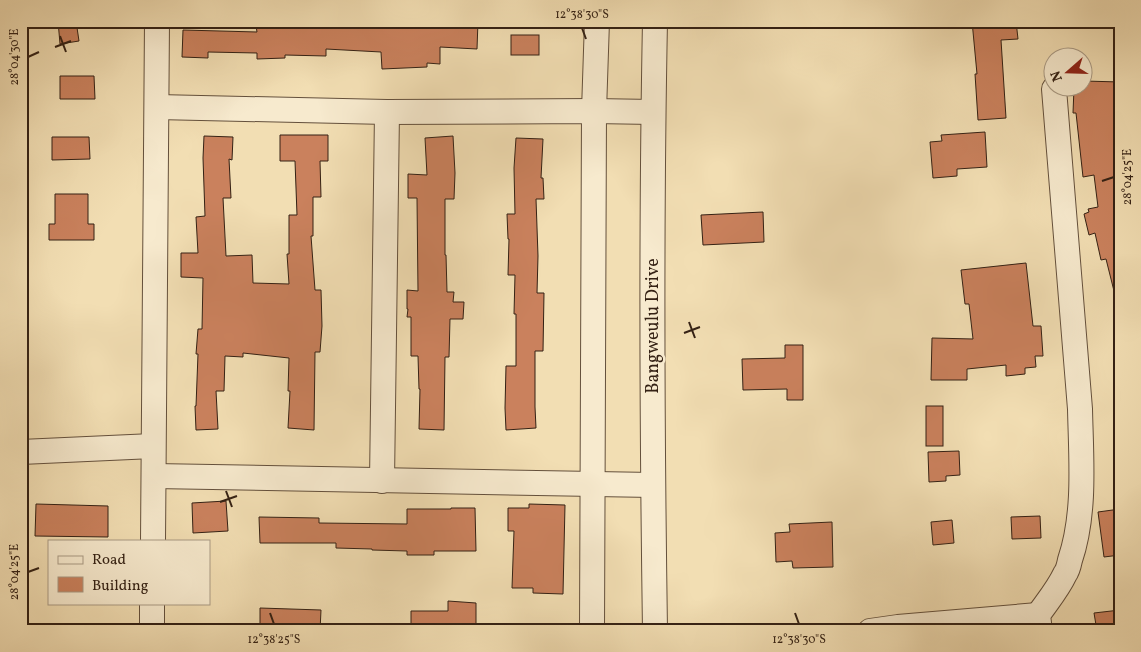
<svg xmlns="http://www.w3.org/2000/svg" width="1141" height="652" viewBox="0 0 1141 652" font-family="Vollkorn,serif">
	<style>
		.building { fill: #ca815d; stroke: #342114 }
		.lines { fill: none; stroke-linecap: round; stroke-linejoin: round }
		.minor-casing { stroke: #64503c; stroke-width: 26 }
		.minor { stroke: #f7eace; stroke-width: 24 }
		.ticks { fill: none; stroke: #342114; stroke-width: 2 }
		.labels { text-anchor: middle; dominant-baseline: central; stroke-width: 5; stroke-linejoin: round; paint-order: stroke }
		.street-label { font-size: 18px; fill: #342114; stroke: #f7eace }
		.neatline { fill: none; stroke: #342114; stroke-width: 2 }
		.ticks-label { font-size: 12px; text-anchor: middle; fill: #342114 }
	</style>
	<rect width="100%" height="100%" fill="#f2deb3"/>
	<filter id="stains"><feTurbulence type="fractalNoise" baseFrequency=".004" numOctaves="4"/><feColorMatrix values="0 0 0 0 .2 0 0 0 0 .09 0 0 0 0 .02 0 0 0 .5 -.17"/></filter>
	<radialGradient id="worn" r=".72"><stop offset=".6" stop-color="#630" stop-opacity="0"/><stop offset="1" stop-color="#630" stop-opacity=".3"/></radialGradient>
	<!-- building -->
	<g class="building">
		<path d="M58,21H76L79,41L60,44Z"/>
		<path d="M262,21H351V26H363V28L412,25V21H478L477,49L440,47V64L427,63V67L382,69L381,52L326,49V56L285,55V58L257,59V53L208,52V58L182,57L183,30L257,32L256,26H262Z"/>
		<path d="M972,21H1016L1018,39L1001,40L1006,118L978,120L975,74H977Z"/>
		<rect x="511" y="35" width="28" height="20"/>
		<path d="M60,76H94L95,99H60Z"/>
		<path d="M1084,81L1120,82V290L1114,291L1106,259L1101,260L1095,233L1089,235L1084,214L1089,212L1088,209L1098,207L1094,175L1083,177L1076,113H1073L1074,88H1084Z"/>
		<path d="M985,132L987,167L957,169V176L933,178L930,142L942,141L941,135Z"/>
		<path d="M280,135H328V161H320L321,197H313V236H311L315,290H321L322,326L320,352H315L314,430L288,428L290,391H288L289,358L243,353V357L225,356L224,391H216L218,429L196,430L195,406H196L198,354H196L198,329H202L203,278L181,277V253H198L196,217L205,216L203,158L204,136L233,137L232,160L229,159L231,198H223L226,256L252,255L253,283L289,284L287,254H289V215H297L295,161H280Z"/>
		<path d="M453,136L455,173L454,199H445V255H446L447,292H454L453,302H464L463,319H450L449,357H445L444,430L419,429L420,389H419L418,356H411V317H407L408,309H407V290L418,291L417,198H408V174L427,175L425,138Z"/>
		<path d="M52,137H89L90,159L52,160Z"/>
		<path d="M516,138L543,139L541,178H543L544,199H536L538,256L537,293H544L543,351H535V407L536,428L506,430L505,408L506,366H516V314H514L515,275H508L509,239H508L507,214H515L514,168Z"/>
		<path d="M55,194H88V224H94V240H49V224H55Z"/>
		<path d="M763,212L764,242L703,245L701,215Z"/>
		<path d="M1026,263L1033,326H1041L1043,356H1035L1036,367L1025,368V374L1006,376V365L967,369V380H931L932,338L973,339L969,304H965L961,270Z"/>
		<path d="M785,345H803V400H787V389L743,390L742,359L785,358Z"/>
		<rect x="926" y="406" width="17" height="40"/>
		<path d="M959,451L960,475L946,476V481L929,482L928,452Z"/>
		<path d="M226,501L228,531L193,533L192,503Z"/>
		<path d="M36,504L108,506V537L35,536Z"/>
		<path d="M529,504L565,505L563,594L533,593V588H512L514,531H508V508H529Z"/>
		<path d="M451,508H475L476,551H434V555H407V551L372,550V549L336,548V543H260L259,517L319,518V523L407,524V509H451Z"/>
		<path d="M1120,509V555L1104,557L1098,512Z"/>
		<path d="M1040,516L1041,538L1012,539L1011,517Z"/>
		<path d="M952,520L954,543L933,545L931,522Z"/>
		<path d="M832,522L833,567L793,568L792,561L776,562L775,533L790,532L789,524Z"/>
		<path d="M448,601L476,603V631H411V611H448Z"/>
		<path d="M260,608L321,610L320,631H260Z"/>
		<path d="M1120,610V631H1097L1094,613Z"/>
	</g>
	<g class="lines">
		<defs>
			<g id="minor">
				<path d="M597,21L594,111L653,112"/>
				<path d="M157,107L387,112L382,481"/>
				<path d="M387,112L594,111L592,631"/>
				<path d="M21,452L153,446"/>
				<path d="M154,476L653,485"/>
				<path d="M153,541L157,21"/>
				<path d="M152,631V603"/>
				<path d="M655,631C652,428 651,224 655,21"/>
				<path d="M870,631L898,627L1038,615"/>
				<path d="M1040,631L1038,615C1047,602 1058,589 1065,574C1068,570 1069,565 1070,560C1086,513 1081,457 1080,409L1054,89"/>
			</g>
		</defs>
		<!-- minor casing -->
		<use href="#minor" class="minor-casing"/>
		<!-- minor -->
		<use href="#minor" class="minor"/>
	</g>
	<!-- ticks -->
	<path class="ticks" d="M582,28L586,39M60,36L66,52M55,47L71,41M28,57L39,52M1102,181L1114,177M689,322L695,338M684,333L700,327M226,491L232,507M220,502L237,496M28,572L39,568M270,613L274,624M795,613L799,624"/>
	<g class="labels">
		<!-- street labels -->
		<g class="street-label">
			<text transform="translate(653 326) rotate(-90)">Bangweulu Drive</text>
		</g>
	</g>
	<!-- margin -->
	<rect width="1141" height="652" fill="none" stroke="#f2deb3" stroke-width="55"/>
	<!-- legend -->
	<rect x="48" y="540" width="162" height="65" fill="#f7eace" stroke="#a99a84"/>
	<rect x="58" y="556" width="25" height="8" fill="#f7eace" stroke="#a99a84"/>
	<text x="92" y="564" font-size="15" fill="#342114">Road</text>
	<rect x="58" y="577" width="25" height="15" fill="#ca815d" stroke="#a99a84"/>
	<text x="92" y="590" font-size="15" fill="#342114">Building</text>
	<!-- north arrow -->
	<g transform="translate(1068 72) rotate(250)"><circle r="24" fill="#f7eace" stroke="#a99a84"/>
	<path d="M0-4L9 19L0 12L-9 19Z" fill="#8f2418"/>
	<text y="-8" font-size="14" font-weight="bold" text-anchor="middle" fill="#342114">N</text>
	</g>
	<rect x="28" y="28" width="1086" height="596" class="neatline"/>
	<g class="ticks-label">
		<text x="582" y="18">12°38'30"S</text>
		<text transform="translate(14 57) rotate(-90)" y="4">28°04'30"E</text>
		<text transform="translate(1127 177) rotate(-90)" y="4">28°04'25"E</text>
		<text transform="translate(14 572) rotate(-90)" y="4">28°04'25"E</text>
		<text x="274" y="643">12°38'25"S</text>
		<text x="799" y="643">12°38'30"S</text>
	</g>
	<rect width="100%" height="100%" filter="url(#stains)"/>
	<rect width="100%" height="100%" fill="url(#worn)"/>
</svg>
